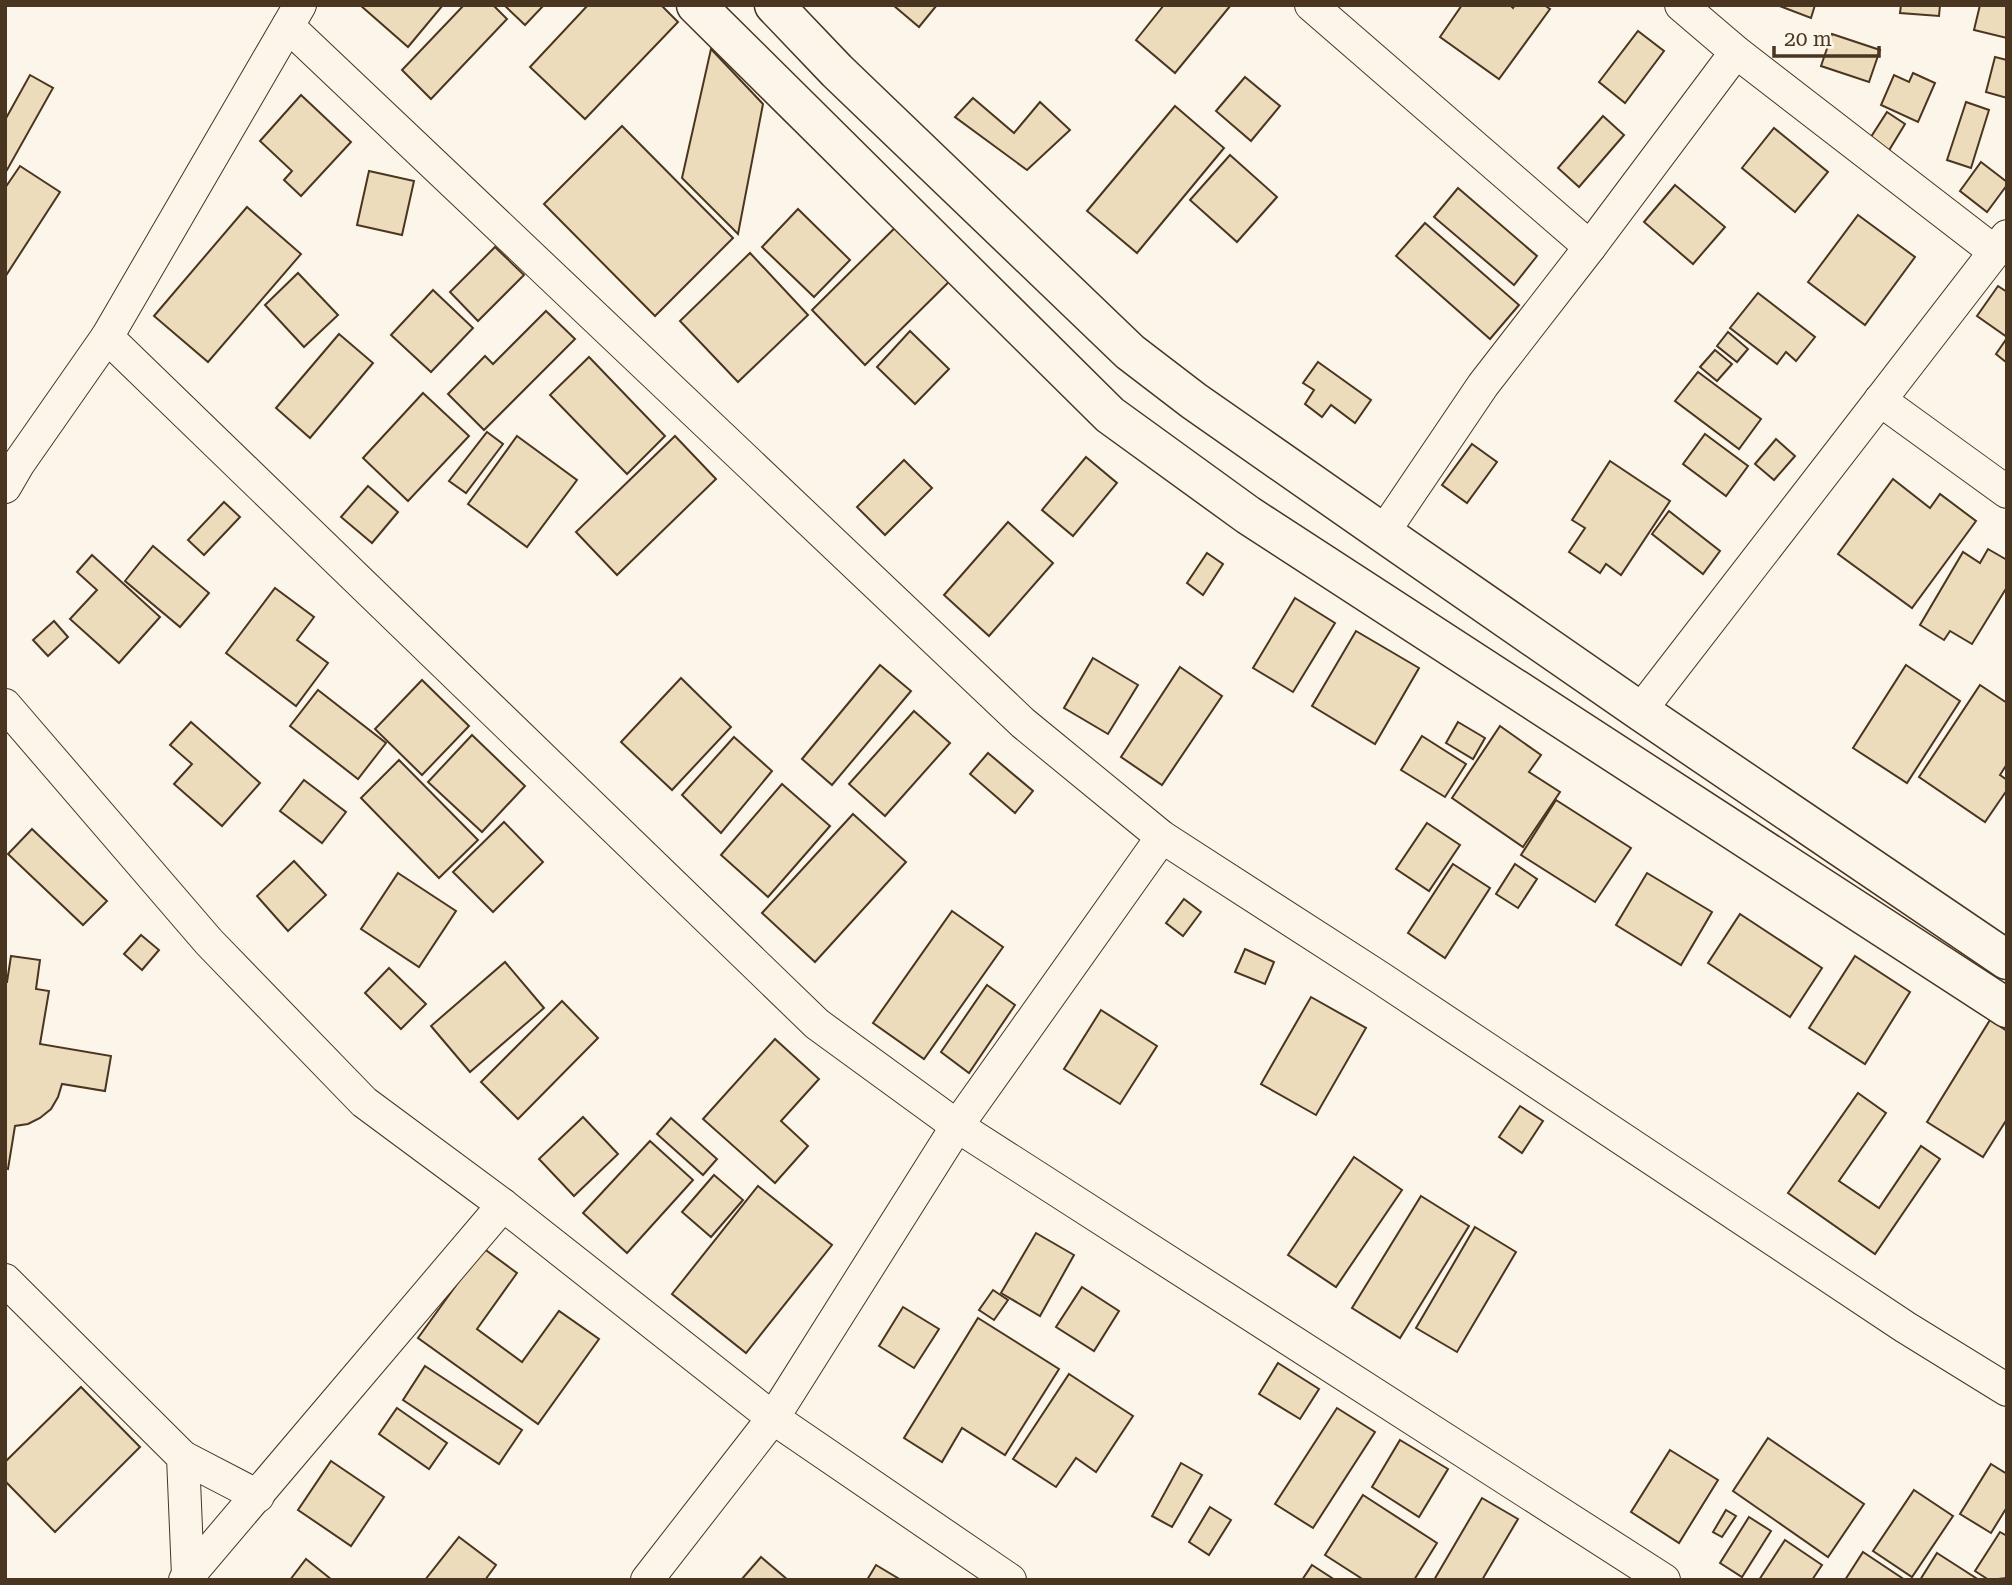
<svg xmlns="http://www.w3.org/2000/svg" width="2012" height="1585" viewBox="0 0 2012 1585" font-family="'Roboto Serif',serif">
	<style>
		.building { fill: #ecdcbc; stroke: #4a3520; stroke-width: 2 }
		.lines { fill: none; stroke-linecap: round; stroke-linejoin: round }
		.street-casing { stroke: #4a3520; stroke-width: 34 }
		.secondary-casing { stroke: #4a3520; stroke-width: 41 }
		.street { stroke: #fbf6e9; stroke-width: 32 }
		.secondary { stroke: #fbf6e9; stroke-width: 38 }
	</style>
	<rect width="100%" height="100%" fill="#fbf6e9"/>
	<!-- building -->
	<g class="building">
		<path d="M360,5H443L408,47Z"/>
		<path d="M464,5H493L507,19L431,99L402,70Z"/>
		<path d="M504,5H544L525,25Z"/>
		<path d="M588,5H661L678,22L585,119L530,67Z"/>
		<path d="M893,5H937L919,27Z"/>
		<path d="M1164,5H1231L1175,73L1136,40Z"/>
		<path d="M1462,5H1510L1513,8L1515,5H1544L1550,9L1499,79L1440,37Z"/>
		<path d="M1777,5H1815L1811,18Z"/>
		<path d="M1901,5H1940L1939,16L1900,13Z"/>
		<path d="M1980,5H2007V38L1974,30Z"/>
		<path d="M1638,31L1664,51L1625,103L1599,82Z"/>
		<path d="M1832,34L1880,50L1869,82L1821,66Z"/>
		<path d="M711,49L763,104L738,234L682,178Z"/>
		<path d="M1995,57L2007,60V98L1986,92Z"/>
		<path d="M1913,73L1935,83L1918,122L1881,105L1894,75L1909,82Z"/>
		<path d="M30,75L53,88L7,170L5,169V120Z"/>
		<path d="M1245,77L1280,106L1251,141L1216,111Z"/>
		<path d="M301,95L351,142L301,196L284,180L292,171L260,141Z"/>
		<path d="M973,98L1014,133L1040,102L1070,130L1027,170L955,117Z"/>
		<path d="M1966,102L1989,110L1971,168L1947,160Z"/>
		<path d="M1175,106L1224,148L1137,253L1087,211Z"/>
		<path d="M1887,112L1905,124L1888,152L1869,140Z"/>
		<path d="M1603,116L1624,135L1579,187L1558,168Z"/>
		<path d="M622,126L733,238L655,316L544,204Z"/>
		<path d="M1774,128L1828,172L1795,212L1742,168Z"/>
		<path d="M1230,155L1277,197L1237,242L1190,200Z"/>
		<path d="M1981,162L2007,182V185L1987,212L1960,191Z"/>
		<path d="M20,166L60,192L5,277V188Z"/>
		<path d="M369,171L414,181L402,235L357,225Z"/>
		<path d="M1675,185L1725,227L1693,264L1644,222Z"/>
		<path d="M1458,188L1537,256L1514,285L1434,217Z"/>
		<path d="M921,202L974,257L865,365L812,310Z"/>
		<path d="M247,207L301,254L208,362L154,316Z"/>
		<path d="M798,209L850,260L814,297L762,247Z"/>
		<path d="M1858,215L1915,257L1865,325L1808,282Z"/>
		<path d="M1425,223L1519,305L1490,339L1396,256Z"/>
		<path d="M495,247L524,275L478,321L450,292Z"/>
		<path d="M750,253L808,315L738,382L680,321Z"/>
		<path d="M298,273L338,315L304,347L265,305Z"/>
		<path d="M1998,286L2007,292V337L1977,316Z"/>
		<path d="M433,290L473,328L431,372L391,335Z"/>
		<path d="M1758,293L1815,337L1796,361L1786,352L1777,364L1730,328Z"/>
		<path d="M546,311L575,339L484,430L448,394L485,356L493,364Z"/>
		<path d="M910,331L949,369L915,404L877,367Z"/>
		<path d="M1728,332L1748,349L1737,362L1717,346Z"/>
		<path d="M339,334L373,363L310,438L276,408Z"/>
		<path d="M2007,338V363L1996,354Z"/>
		<path d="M1715,350L1732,364L1717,381L1700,367Z"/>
		<path d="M589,357L665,436L627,474L550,395Z"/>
		<path d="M1318,362L1371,400L1355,423L1331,405L1322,417L1305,404L1314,390L1303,383Z"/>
		<path d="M1698,372L1761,419L1739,449L1675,401Z"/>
		<path d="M423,393L469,436L408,501L363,458Z"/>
		<path d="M487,432L503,444L466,493L449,481Z"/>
		<path d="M1705,434L1748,466L1726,496L1683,464Z"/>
		<path d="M517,436L577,480L527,547L468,504Z"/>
		<path d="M675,436L716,479L617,575L576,532Z"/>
		<path d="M1776,439L1795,456L1774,480L1755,464Z"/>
		<path d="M1472,444L1497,462L1467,503L1442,485Z"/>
		<path d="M1086,457L1117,483L1073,536L1042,510Z"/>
		<path d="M904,460L932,488L885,535L857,507Z"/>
		<path d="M1610,461L1670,501L1621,575L1606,564L1600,573L1569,552L1585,528L1572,520Z"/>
		<path d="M1893,479L1930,508L1940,494L1976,521L1912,608L1838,554Z"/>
		<path d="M368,486L398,512L372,543L341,517Z"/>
		<path d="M224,502L240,517L204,555L188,540Z"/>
		<path d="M1669,511L1720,551L1703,574L1652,534Z"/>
		<path d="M1008,522L1053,563L989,636L944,595Z"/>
		<path d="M153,546L209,593L180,627L125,581Z"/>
		<path d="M1988,549L2007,560V587L1972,644L1950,631L1944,640L1920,625L1963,552L1980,563Z"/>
		<path d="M1207,553L1223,564L1203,595L1187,583Z"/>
		<path d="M92,555L160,617L119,663L70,619L97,590L77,572Z"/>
		<path d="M275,588L314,617L297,640L328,663L296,706L226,653Z"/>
		<path d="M1295,598L1335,623L1293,692L1253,668Z"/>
		<path d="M54,621L68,637L48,656L33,640Z"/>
		<path d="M1356,631L1419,668L1375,744L1312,706Z"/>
		<path d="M1093,658L1138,685L1108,734L1064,708Z"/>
		<path d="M880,665L911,691L832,785L802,759Z"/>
		<path d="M1906,665L1960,701L1907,783L1853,748Z"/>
		<path d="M1180,667L1222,696L1162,785L1121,757Z"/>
		<path d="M681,678L731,727L672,790L621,742Z"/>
		<path d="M422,680L469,726L422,775L375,729Z"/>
		<path d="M1980,685L2007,703V764L2000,775L2007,780V790L1985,822L1919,777Z"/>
		<path d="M318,690L386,743L358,779L290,726Z"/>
		<path d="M914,711L950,743L885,816L849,784Z"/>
		<path d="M191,722L260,783L222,826L174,784L192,764L170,745Z"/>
		<path d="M1458,722L1485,738L1473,759L1446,743Z"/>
		<path d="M1500,726L1541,755L1529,772L1560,792L1523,847L1452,798Z"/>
		<path d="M472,735L525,786L482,832L428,782Z"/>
		<path d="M1422,736L1466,764L1445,797L1401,770Z"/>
		<path d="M734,737L772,771L721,833L682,795Z"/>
		<path d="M988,753L1033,791L1015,813L970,774Z"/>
		<path d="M399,760L478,840L439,878L361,798Z"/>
		<path d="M304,780L346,812L322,843L280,811Z"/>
		<path d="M782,784L830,826L768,897L721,855Z"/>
		<path d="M1556,800L1631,848L1595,902L1521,855Z"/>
		<path d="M853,814L906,862L815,962L762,913Z"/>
		<path d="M504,822L543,862L493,912L453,872Z"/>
		<path d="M1427,823L1460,845L1429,891L1396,869Z"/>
		<path d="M32,829L107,901L83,925L8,854Z"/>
		<path d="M294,861L326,895L288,931L257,896Z"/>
		<path d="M1453,864L1490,888L1445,958L1408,933Z"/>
		<path d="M1515,864L1537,879L1518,908L1496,894Z"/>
		<path d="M398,873L456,911L419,967L361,929Z"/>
		<path d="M1647,873L1712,912L1681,965L1616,925Z"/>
		<path d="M1184,899L1201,912L1183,936L1166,923Z"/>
		<path d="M952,911L1003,947L924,1059L873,1023Z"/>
		<path d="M1740,914L1822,968L1790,1017L1708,963Z"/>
		<path d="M141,935L159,950L142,970L124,954Z"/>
		<path d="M1245,949L1274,962L1265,984L1235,972Z"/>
		<path d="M11,956L40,960L36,989L49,991L40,1044L111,1056L105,1091L62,1084L58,1097L51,1109L40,1118L28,1124L15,1126L8,1169L5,1168V982H7Z"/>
		<path d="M1855,956L1910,992L1865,1064L1809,1028Z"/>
		<path d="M505,962L544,1008L470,1072L431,1026Z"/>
		<path d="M389,968L426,1004L401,1029L365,993Z"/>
		<path d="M987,985L1015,1005L969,1073L941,1052Z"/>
		<path d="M1311,997L1366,1028L1316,1115L1261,1084Z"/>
		<path d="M562,1001L598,1038L518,1119L481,1082Z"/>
		<path d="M1101,1010L1157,1046L1120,1104L1064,1069Z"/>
		<path d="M1990,1020L2007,1031V1119L1983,1157L1927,1122Z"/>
		<path d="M775,1039L819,1079L781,1121L808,1146L775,1183L703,1119Z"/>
		<path d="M1858,1093L1886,1113L1839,1181L1879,1208L1921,1146L1940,1159L1875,1254L1788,1193Z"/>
		<path d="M1520,1106L1543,1121L1522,1153L1499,1137Z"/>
		<path d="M583,1117L618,1154L574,1196L539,1159Z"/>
		<path d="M671,1118L717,1159L703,1175L657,1134Z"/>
		<path d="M650,1141L693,1180L627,1253L583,1213Z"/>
		<path d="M1354,1157L1402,1190L1336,1287L1288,1255Z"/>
		<path d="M714,1175L743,1200L711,1237L682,1212Z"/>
		<path d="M758,1186L832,1245L746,1353L672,1294Z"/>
		<path d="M1421,1196L1469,1226L1400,1338L1352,1308Z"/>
		<path d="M1475,1227L1516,1252L1457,1352L1416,1328Z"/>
		<path d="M1036,1233L1074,1255L1040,1316L1001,1293Z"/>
		<path d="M483,1248L517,1273L477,1329L522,1362L559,1311L599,1339L538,1424L418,1338Z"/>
		<path d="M1082,1287L1119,1311L1094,1351L1056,1327Z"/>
		<path d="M993,1290L1008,1300L994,1320L979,1310Z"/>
		<path d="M903,1307L939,1329L914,1368L879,1346Z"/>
		<path d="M978,1318L1059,1369L1005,1455L962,1428L942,1462L904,1438Z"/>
		<path d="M1278,1363L1319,1389L1300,1419L1259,1394Z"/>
		<path d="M425,1366L522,1430L499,1464L403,1400Z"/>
		<path d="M1069,1374L1133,1416L1096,1472L1076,1458L1056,1487L1013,1459Z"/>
		<path d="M81,1387L140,1447L55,1532L5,1481V1462Z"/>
		<path d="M397,1408L447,1443L429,1469L379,1434Z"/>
		<path d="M1337,1408L1375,1432L1313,1528L1275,1504Z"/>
		<path d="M1768,1438L1864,1504L1828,1557L1733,1491Z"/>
		<path d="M1400,1440L1448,1469L1419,1517L1372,1487Z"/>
		<path d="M1670,1450L1718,1480L1679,1543L1631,1512Z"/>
		<path d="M331,1461L384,1497L351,1546L298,1510Z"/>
		<path d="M1181,1463L1202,1475L1172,1527L1152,1516Z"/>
		<path d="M1991,1464L2007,1474V1507L1991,1533L1960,1514Z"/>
		<path d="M1914,1490L1953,1516L1912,1577L1873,1551Z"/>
		<path d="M1363,1495L1437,1543L1414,1580H1364L1325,1555Z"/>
		<path d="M1482,1498L1518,1519L1482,1580H1434Z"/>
		<path d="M1210,1507L1231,1520L1209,1555L1189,1542Z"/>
		<path d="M1726,1510L1736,1516L1722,1537L1713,1532Z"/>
		<path d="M1749,1517L1771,1531L1742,1577L1720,1563Z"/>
		<path d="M2000,1532L2007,1536V1578L1989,1580L1975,1571Z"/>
		<path d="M459,1537L496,1565L485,1580H425Z"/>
		<path d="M1785,1540L1822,1565L1812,1580H1759Z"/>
		<path d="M1863,1552L1905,1580H1845Z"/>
		<path d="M1937,1553L1979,1580H1920Z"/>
		<path d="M761,1557L788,1580H741Z"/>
		<path d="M306,1559L332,1580H290Z"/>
		<path d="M876,1565L901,1580H867Z"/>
		<path d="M1312,1565L1335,1580H1302Z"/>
	</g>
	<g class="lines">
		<defs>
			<g id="street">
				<path d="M1311,5L1590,247"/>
				<path d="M1681,5L1736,52L1995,252"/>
				<path d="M288,26L1023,723L1162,837L1379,977L1905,1327L2007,1390"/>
				<path d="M107,337L817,1024L957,1126L1664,1580"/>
				<path d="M1880,400L2007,492"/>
				<path d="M5,487L19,463L107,337L300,5"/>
				<path d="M1383,533L1483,385L1590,247L1736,52"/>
				<path d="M5,705L209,942L364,1102L503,1205L773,1418L1010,1580"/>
				<path d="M1640,711L2007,236"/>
				<path d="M5,1280L183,1457L188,1576"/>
				<path d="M183,1457L258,1496"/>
				<path d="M185,1580L503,1205"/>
				<path d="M647,1580L773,1418L957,1126L1162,837"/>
			</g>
			<g id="secondary">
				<path d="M696,5L1110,415L1248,515L2007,1008"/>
				<path d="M774,5L837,71L1130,352L1194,401L1383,533L1640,711L2007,960"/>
			</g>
		</defs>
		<!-- street casing -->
		<use href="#street" class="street-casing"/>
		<!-- secondary casing -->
		<use href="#secondary" class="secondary-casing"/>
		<!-- street -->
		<use href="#street" class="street"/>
		<!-- secondary -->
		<use href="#secondary" class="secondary"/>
	</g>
	<!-- border -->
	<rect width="2012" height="1585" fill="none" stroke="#4a3520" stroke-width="14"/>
	<!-- scale -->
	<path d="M1774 46v10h105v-10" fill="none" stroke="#4a3520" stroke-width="3.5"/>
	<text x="1784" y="46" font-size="21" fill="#4a3520" stroke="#fbf6e9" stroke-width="5" paint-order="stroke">20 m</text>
</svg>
